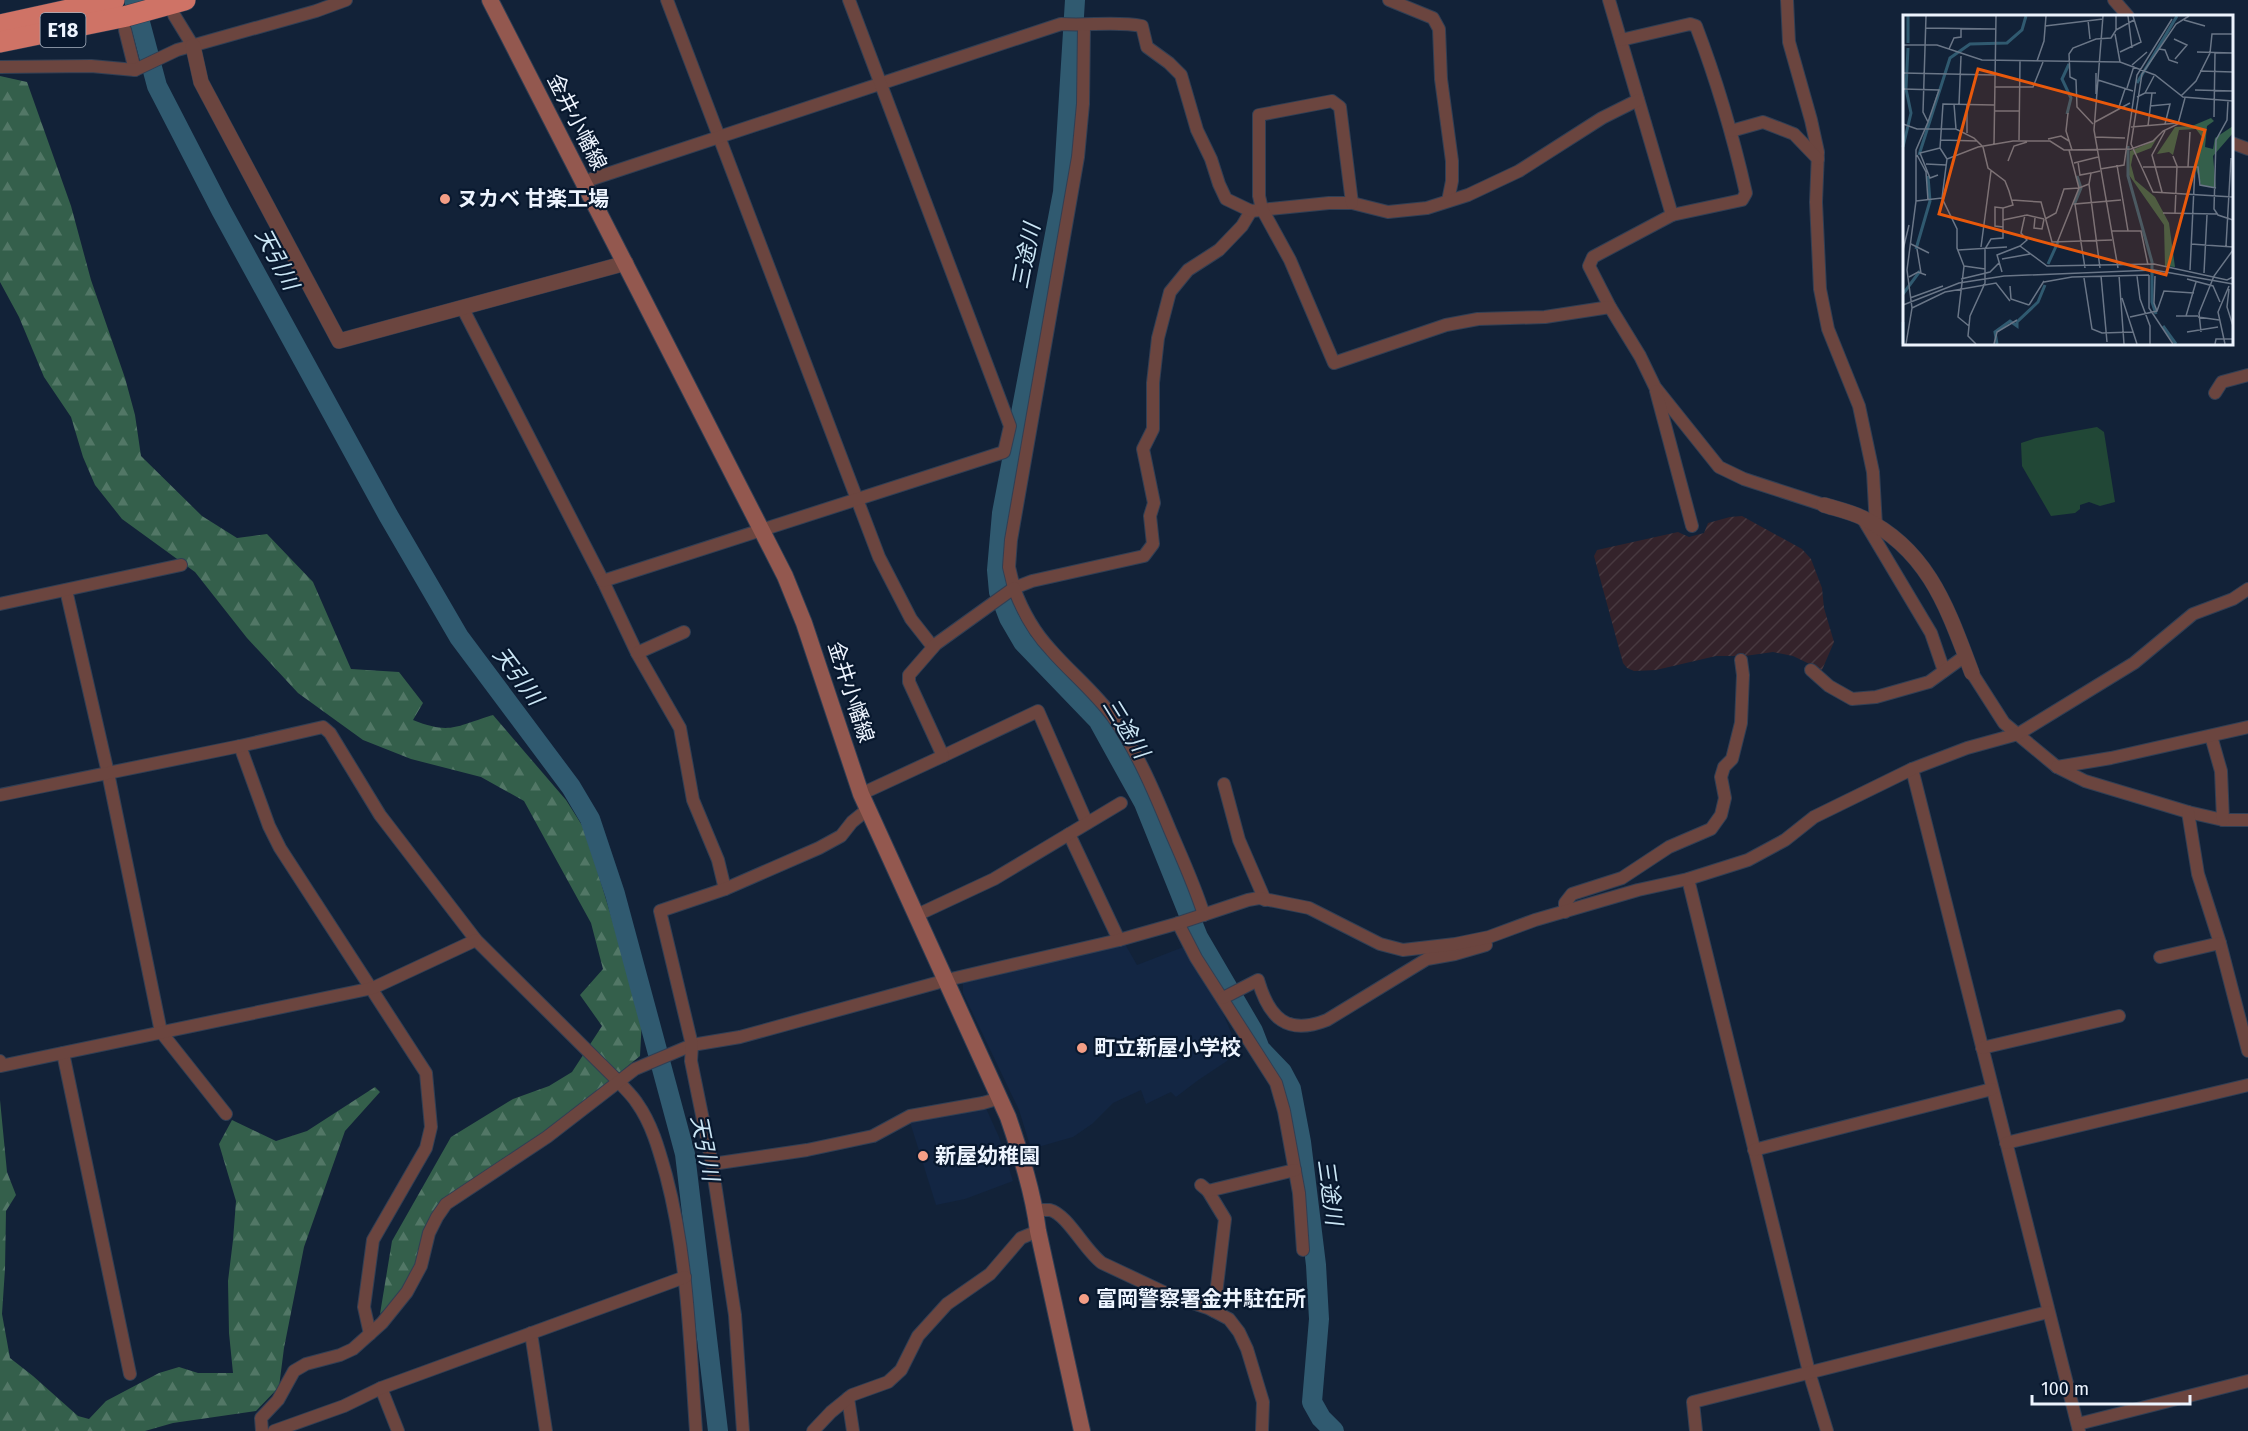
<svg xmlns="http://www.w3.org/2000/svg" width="2248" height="1431" viewBox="0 0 2248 1431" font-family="'Fira Sans','Noto Sans JP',sans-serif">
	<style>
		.built { fill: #132643 }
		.industrial { fill: url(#industrial-furrows) }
		.grass { fill: #214736 }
		.forest { fill: url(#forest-firs) }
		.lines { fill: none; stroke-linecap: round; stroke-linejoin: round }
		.river { stroke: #305a70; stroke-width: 20 }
		.minor-casing { stroke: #313f54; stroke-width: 14 }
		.tertiary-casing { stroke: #313f54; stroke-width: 16 }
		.secondary-casing { stroke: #313f54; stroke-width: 18 }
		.motorway-casing { stroke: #313f54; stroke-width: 22 }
		.minor { stroke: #6b453f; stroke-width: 12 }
		.tertiary { stroke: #6b453f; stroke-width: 15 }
		.secondary { stroke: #93584f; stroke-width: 16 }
		.motorway { stroke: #cf7366; stroke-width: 21 }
		.poi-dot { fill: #f49e86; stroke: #08182e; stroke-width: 2 }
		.labels { text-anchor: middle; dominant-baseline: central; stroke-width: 4.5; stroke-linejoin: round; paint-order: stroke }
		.shield { fill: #08182e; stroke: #a8b2c0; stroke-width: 1.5 }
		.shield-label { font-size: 20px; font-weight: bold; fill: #edf4fe }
		.street-label { font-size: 21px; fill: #edf4fe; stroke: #08182e }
		.poi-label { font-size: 21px; font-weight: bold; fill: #edf4fe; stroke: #08182e; text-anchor: start }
		.water-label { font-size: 22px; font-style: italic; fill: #cbe6f5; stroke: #08182e }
		.inset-river { fill: none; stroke: #305a70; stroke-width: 3 }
		.inset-road { fill: none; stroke: #6a7687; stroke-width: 1.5 }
		.view { fill: #e8590c; fill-opacity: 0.15; stroke: #e8590c; stroke-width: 3 }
		.inset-edge { fill: none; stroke: #edf4fe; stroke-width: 3 }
	</style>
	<defs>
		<pattern id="industrial-furrows" width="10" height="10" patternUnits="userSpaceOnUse" patternTransform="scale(1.5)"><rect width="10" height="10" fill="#34232b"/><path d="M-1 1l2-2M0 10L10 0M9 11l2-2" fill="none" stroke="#483940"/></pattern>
		<pattern id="forest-firs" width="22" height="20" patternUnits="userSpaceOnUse" patternTransform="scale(1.5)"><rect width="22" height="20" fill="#345f4b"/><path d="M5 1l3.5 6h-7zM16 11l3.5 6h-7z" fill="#527766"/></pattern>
	</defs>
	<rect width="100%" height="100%" fill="#122238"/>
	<!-- built -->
	<g class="built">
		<path d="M1125,944L1137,965L1186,946L1220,1006L1236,1044L1227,1061L1197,1081L1176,1097L1171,1092L1146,1104L1141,1090L1113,1103L1092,1124L1073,1137L1031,1149L1019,1110L963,993V983Z"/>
		<path d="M985,1106L999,1137L1013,1181L965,1199L936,1205L909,1119Z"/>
	</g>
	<!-- industrial -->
	<path class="industrial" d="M1742,516L1802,549L1811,559L1822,588L1824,608L1834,642L1822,670L1793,656L1773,652L1745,656H1716L1656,670L1634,671L1627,668L1623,663L1594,556L1597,550L1678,532L1689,537L1704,533L1708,523L1730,517Z"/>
	<!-- grass -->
	<path class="grass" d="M2097,427L2104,432L2115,502L2100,506L2089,502L2080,505V509L2075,513L2051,516L2022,466L2021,443L2036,438Z"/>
	<!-- forest -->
	<g class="forest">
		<path d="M0,76L27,82L71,206L91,280L125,378L135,415L141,456L202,516L237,538L267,534L313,582L351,669L399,672L423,703L413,720C451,735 456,726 493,715L566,800L585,830L642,1018L640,1056L544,1134L440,1203L416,1266L402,1291L380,1314L392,1241L451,1137L513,1099L549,1086L572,1072L602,1026L580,995L603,969L591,923L524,801L481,777L411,759L363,740L298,693L247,638L195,572L122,519L95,485L83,457L71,417L44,377L19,317L0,282Z"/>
		<path d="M375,1087L380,1092L345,1131L304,1247L284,1348L279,1387L256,1411L173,1423L145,1431H0V1100L7,1172L16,1195L6,1211L5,1269L2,1314L10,1358L33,1376L78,1416L89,1419L106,1401L159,1373L179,1367L198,1373H233L229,1333L228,1281L233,1240L236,1201L219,1144L232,1120L276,1141L307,1131Z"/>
	</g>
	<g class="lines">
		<!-- river -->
		<g class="river">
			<path d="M134,0L157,86L221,210L388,515L459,637L571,787L590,819L615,894L685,1154L718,1431"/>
			<path d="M1075,0L1063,192L1002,513L997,570L999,592L1009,618L1023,642L1098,720L1144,803L1198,937L1253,1031L1260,1049L1282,1072L1291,1089L1301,1142L1316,1265L1319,1319L1312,1402L1321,1418L1334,1431"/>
		</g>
		<defs>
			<g id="minor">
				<path d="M667,0L879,557L911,619L933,647"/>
				<path d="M1389,0L1433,18L1439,29L1441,79L1452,161V181L1448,201"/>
				<path d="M1609,0L1672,215L1593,257L1589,266L1610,307L1640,356L1655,387L1719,467L1744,479L1824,505"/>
				<path d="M1787,0L1789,42L1811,120L1818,152L1816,202L1820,289L1828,329L1859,406L1873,472L1876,526"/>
				<path d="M2114,0L2128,16"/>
				<path d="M174,15L193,46"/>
				<path d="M1084,26L1083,104L1078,157L1011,540L1009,567L1014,588L1032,581L1144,556L1153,544L1150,516L1154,503L1143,449L1153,429V383L1158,338L1170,292L1188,270L1219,250L1242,226L1251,211"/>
				<path d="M125,30L135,70"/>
				<path d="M1621,40L1690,24L1696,26C1717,81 1733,136 1746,193L1742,200L1672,215"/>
				<path d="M0,67L91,66L135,70L177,50L316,11L346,0"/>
				<path d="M1731,131L1763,122L1794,134L1818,159"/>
				<path d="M2232,143L2248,149"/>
				<path d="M583,182L1061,24C1088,26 1116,21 1142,26L1147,47L1169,63L1181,75L1197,130L1211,159L1219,184L1226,199L1251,211L1329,203H1352L1388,212L1427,208L1468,195L1519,171L1602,118L1638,100"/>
				<path d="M1352,203L1340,107L1332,101L1259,115V196L1262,209L1290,260L1334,363L1446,325L1478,319L1545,317L1610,307"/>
				<path d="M462,307L603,581L637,653L680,728L693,800L718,860L725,889"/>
				<path d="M1656,391L1692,526"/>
				<path d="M2215,393L2222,382L2248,375"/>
				<path d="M1863,519L1931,633L1944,671"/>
				<path d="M603,581L1004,452L1010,426L849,0"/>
				<path d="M66,590L108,773L161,1032L226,1114"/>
				<path d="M0,604L181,565"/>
				<path d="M637,653L684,632"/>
				<path d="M1811,670L1829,686L1852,699L1876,697L1929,682L1965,656"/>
				<path d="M1972,673L2004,723L2057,767L2085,781L2188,812L2223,820H2248"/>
				<path d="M2211,736L2221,771L2223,820"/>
				<path d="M240,746L269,826L280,848L426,1073L431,1127L426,1148L373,1240L364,1307L370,1334"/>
				<path d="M943,756L1038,711L1087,823"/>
				<path d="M2057,767L2111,758L2248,727"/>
				<path d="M1912,769L2079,1431"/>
				<path d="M1224,784L1239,840L1265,900"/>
				<path d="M861,794L943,756L909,682V675L936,644L1014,588C1022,610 1034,632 1051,650C1071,673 1095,692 1113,717C1137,751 1154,791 1170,830C1182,858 1195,886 1204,915"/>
				<path d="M0,795L240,746L323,727L330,733L380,815L476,940L619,1082C625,1089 632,1095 637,1103C652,1124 659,1150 666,1175C688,1258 690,1345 696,1431"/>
				<path d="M2188,812L2198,874L2220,943L2248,1051"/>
				<path d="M1069,834L1119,940"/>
				<path d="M1688,879L1809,1372L1827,1431"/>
				<path d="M1565,912V903L1572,894L1622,878L1669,847L1711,829L1721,815L1725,798L1721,777L1724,767L1732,759L1741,723L1743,675L1741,660"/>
				<path d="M917,915L994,879L1121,803"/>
				<path d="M1178,923L1196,958L1276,1083L1284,1111L1299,1193L1303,1250"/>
				<path d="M2160,957L2220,943"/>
				<path d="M1223,998L1258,980C1269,1018 1287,1036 1327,1020L1427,959L1455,954L1486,945"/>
				<path d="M1982,1048L2119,1016"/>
				<path d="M63,1053L130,1374"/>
				<path d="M0,1061L1,1066L373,988L476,940"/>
				<path d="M2006,1143L2248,1085"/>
				<path d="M1754,1150L1992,1089"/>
				<path d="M712,1164L807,1150L873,1136L910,1116L983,1103L1000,1098"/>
				<path d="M1201,1185L1208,1191L1225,1219L1214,1311"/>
				<path d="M1208,1191L1295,1170"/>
				<path d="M1035,1210C1040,1210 1045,1210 1050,1210C1067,1214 1086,1252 1102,1263L1172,1296L1208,1308L1229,1319L1239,1332L1247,1349L1263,1402L1262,1431"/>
				<path d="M531,1333L546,1431"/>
				<path d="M381,1388L398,1431"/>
				<path d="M848,1398L853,1431"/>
				<path d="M2078,1424L2248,1381"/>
				<path d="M262,1431L261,1418L278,1400L294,1371L306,1364L340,1355L353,1349L382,1323L407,1292L421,1266L429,1233L437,1217L446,1204L547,1137L635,1069L692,1045L740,1037L947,980L1119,940L1179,923L1248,900L1259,898L1309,908L1380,944L1403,950L1455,944L1489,937L1535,920L1638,890L1688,879L1748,860L1785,840L1814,817L1912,769L1967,748L2018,734L2134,663L2193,614L2233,599L2248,589"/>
				<path d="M274,1431L344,1406L381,1388L685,1277"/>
				<path d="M743,1431L735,1315L712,1164L691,1061L692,1045L660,911L725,889L819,848L841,836L852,822L868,809"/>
				<path d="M813,1431L831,1412L852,1395L888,1382L901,1370L918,1336L947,1304L990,1274L1021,1238L1038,1231"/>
				<path d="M1696,1431L1693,1402L2048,1312"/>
			</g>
			<g id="tertiary">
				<path d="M193,46L201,82L339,341L626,263"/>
				<path d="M1824,505C1837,509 1851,512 1863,518C1929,550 1948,610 1972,673"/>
			</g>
			<path id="secondary" d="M490,0L762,531L785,576L804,623L861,794L1008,1117C1021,1155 1033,1192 1038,1231L1082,1431"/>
			<g id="motorway">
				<path d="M0,25L114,0"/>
				<path d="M0,42L127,16L185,0"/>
			</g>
		</defs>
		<!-- minor casing -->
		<use href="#minor" class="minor-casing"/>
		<!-- tertiary casing -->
		<use href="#tertiary" class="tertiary-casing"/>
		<!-- secondary casing -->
		<use href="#secondary" class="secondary-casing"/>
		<!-- motorway casing -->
		<use href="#motorway" class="motorway-casing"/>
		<!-- minor -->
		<use href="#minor" class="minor"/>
		<!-- tertiary -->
		<use href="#tertiary" class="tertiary"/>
		<!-- secondary -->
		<use href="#secondary" class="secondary"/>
		<!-- motorway -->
		<use href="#motorway" class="motorway"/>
	</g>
	<!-- markers -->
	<g class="poi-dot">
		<circle cx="445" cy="199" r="6"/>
		<circle cx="1082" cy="1048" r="6"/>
		<circle cx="923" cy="1156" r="6"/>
		<circle cx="1084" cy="1299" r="6"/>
	</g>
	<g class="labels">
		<!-- shield labels -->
		<rect class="shield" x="40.5" y="13" width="45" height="34" rx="4.5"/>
		<g class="shield-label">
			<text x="63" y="30">E18</text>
		</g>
		<!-- street labels -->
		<g class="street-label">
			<text transform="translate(577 122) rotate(63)">金井小幡線</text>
			<text transform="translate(851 692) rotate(72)">金井小幡線</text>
		</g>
		<!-- poi labels -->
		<g class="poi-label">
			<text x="457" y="199">ヌカベ 甘楽工場</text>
			<text x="1094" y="1048">町立新屋小学校</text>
			<text x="935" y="1156">新屋幼稚園</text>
			<text x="1096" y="1299">富岡警察署金井駐在所</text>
		</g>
		<!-- water labels -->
		<g class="water-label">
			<text transform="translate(1026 256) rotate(-79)">三途川</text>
			<text transform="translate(277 259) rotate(62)">天引川</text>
			<text transform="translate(518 676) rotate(53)">天引川</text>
			<text transform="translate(1126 728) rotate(58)">三途川</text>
			<text transform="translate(705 1148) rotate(79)">天引川</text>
			<text transform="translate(1330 1192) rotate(82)">三途川</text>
		</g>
	</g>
	<!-- overview -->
	<g transform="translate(1903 15)">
		<rect width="330" height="330" fill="#122238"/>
		<path d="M308,103L311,106L304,111L302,132L310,134L312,123L330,111V104V118L310,141L313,173L298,170L292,151L299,122L293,114L276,115L270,140L266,137L254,139L272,112L289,111ZM257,118L248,133L230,140L228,150L232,165L252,182L266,208L272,252L262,251L261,210L226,160L227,136L251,126Z" fill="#345f4b"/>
		<path class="inset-river" d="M5,28V1M234,68L274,1M164,99L168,83L159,64L166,49M225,131V161L249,247V287L253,299M0,132L8,98L3,74L5,33M16,140L47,43L67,29L104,28L119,15L123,1M171,190L178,173L174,161M13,234L27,186L25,161M145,249L155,227M0,279L17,256M0,307V329M260,311L273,329M94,329L92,317L107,306L114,311V307L135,287L142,270"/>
		<path class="inset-road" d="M200,1L191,115L215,253M225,1L229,33M286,1L273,9L239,59L228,129L250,177L330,182M185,5L187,24M281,5L302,11M142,11L200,4M23,13L93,14M213,15L231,5M212,19L217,47M271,24L284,30L272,44M0,30H34L79,45L217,47L252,60L280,82L330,86M46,34L51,23L58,22V13M256,34L262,35L266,45L275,48M217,37L238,27L230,1M294,37L330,38M134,46L141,26L143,1M229,50L244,37M297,56L330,57M0,58L92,60M195,65L230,76M92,72H130L140,47M224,73L231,51M0,74L36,75L25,107M292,75L330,76M242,78L251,61M193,79V58M278,81L293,66L307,38L309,19H330M234,82L242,78H253M325,86L324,105L313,125L311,194L315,200L330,205M51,89L53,114M56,89L58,41M247,91L267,89L262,109M215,95L222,74M91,96H117M165,98L163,116L169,135M311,102L312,38M192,107L227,88M0,109L14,114H53L71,123L80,132L85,153L102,166L106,176L110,190L100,193V223L88,224L82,234V268L67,301L65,321L73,329M190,109L174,92L173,65L167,62L166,39L170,33L193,24L208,23L213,15V1M245,111L249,78M228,112L275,108M64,118V89M192,122L222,123M145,124L158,121L166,126M38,125L74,126M116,125L117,46M91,130L93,1M166,135L176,173L186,169M14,140L23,157L25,185M270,141L274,151L272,198M44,144L37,133L40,89L91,90M105,146L111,131L124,127M175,147L177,160L188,158M171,148L195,142M23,149L43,150M214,150L225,216M240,152H292L287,255M285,152L287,117M292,152H295L297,170L313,173M197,154L221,150L234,60L269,4M35,160L27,163L17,138L37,133M259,177L249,140L262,116M109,185L138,187L149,227L209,225M13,186L39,183M100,193L92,192V211L100,212M260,198L314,199M132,203L131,213L139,214L141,204M142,204L153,198L161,174L176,173L154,228M100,205L124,200L141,204M208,216H238L245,250M8,229L26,238M288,229L330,232M117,231L144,251L251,249L324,265L330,262M117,231L124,225L118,218L122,200M323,231L328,143M78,232L88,156M14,234L18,258M0,235L6,210M55,235L104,232M99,244L127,239M61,251L82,254M182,253L172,189L218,185M197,253L186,169L188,158L197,156M99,257L94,240L117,231M301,258L304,200M216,260L221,329M246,260V293L270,329M198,261L204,327M234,261L237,284L247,311V329M252,261L251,288L254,296M6,262L15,257L23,260M181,263L189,314L199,318L230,317M58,264L87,257L96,248M284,264L310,271L317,287M141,267L169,262L246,260M107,271L108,284L126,290M326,274L324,292L330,311M7,283L40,271M219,283L234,329M0,290L56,268L101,261L251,255L330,269M126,290L141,266M9,293L42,277L93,268L107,286M273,301H295M283,301L293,267M227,302L254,296L261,276L291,278M295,302L316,305M66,311L55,302L61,251L54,233V214L39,183L44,144L75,132L110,126H147L161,135L228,134L250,126L260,116L275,109L282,83M284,317L315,312M298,317L296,298L311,261L330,235M3,329L9,293L4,255L13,186V135L25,107L20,97L23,1M91,329L94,317L114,305M312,329L313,324H330M322,329L315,297L326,271"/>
		<path class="view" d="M75,54L302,115L263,260L36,199Z"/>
		<rect width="330" height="330" class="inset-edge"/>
	</g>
	<!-- scale -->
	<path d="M2032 1395v9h158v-9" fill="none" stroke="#edf4fe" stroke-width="3"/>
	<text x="2041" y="1395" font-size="18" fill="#edf4fe" stroke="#08182e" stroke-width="4.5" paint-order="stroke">100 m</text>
</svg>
